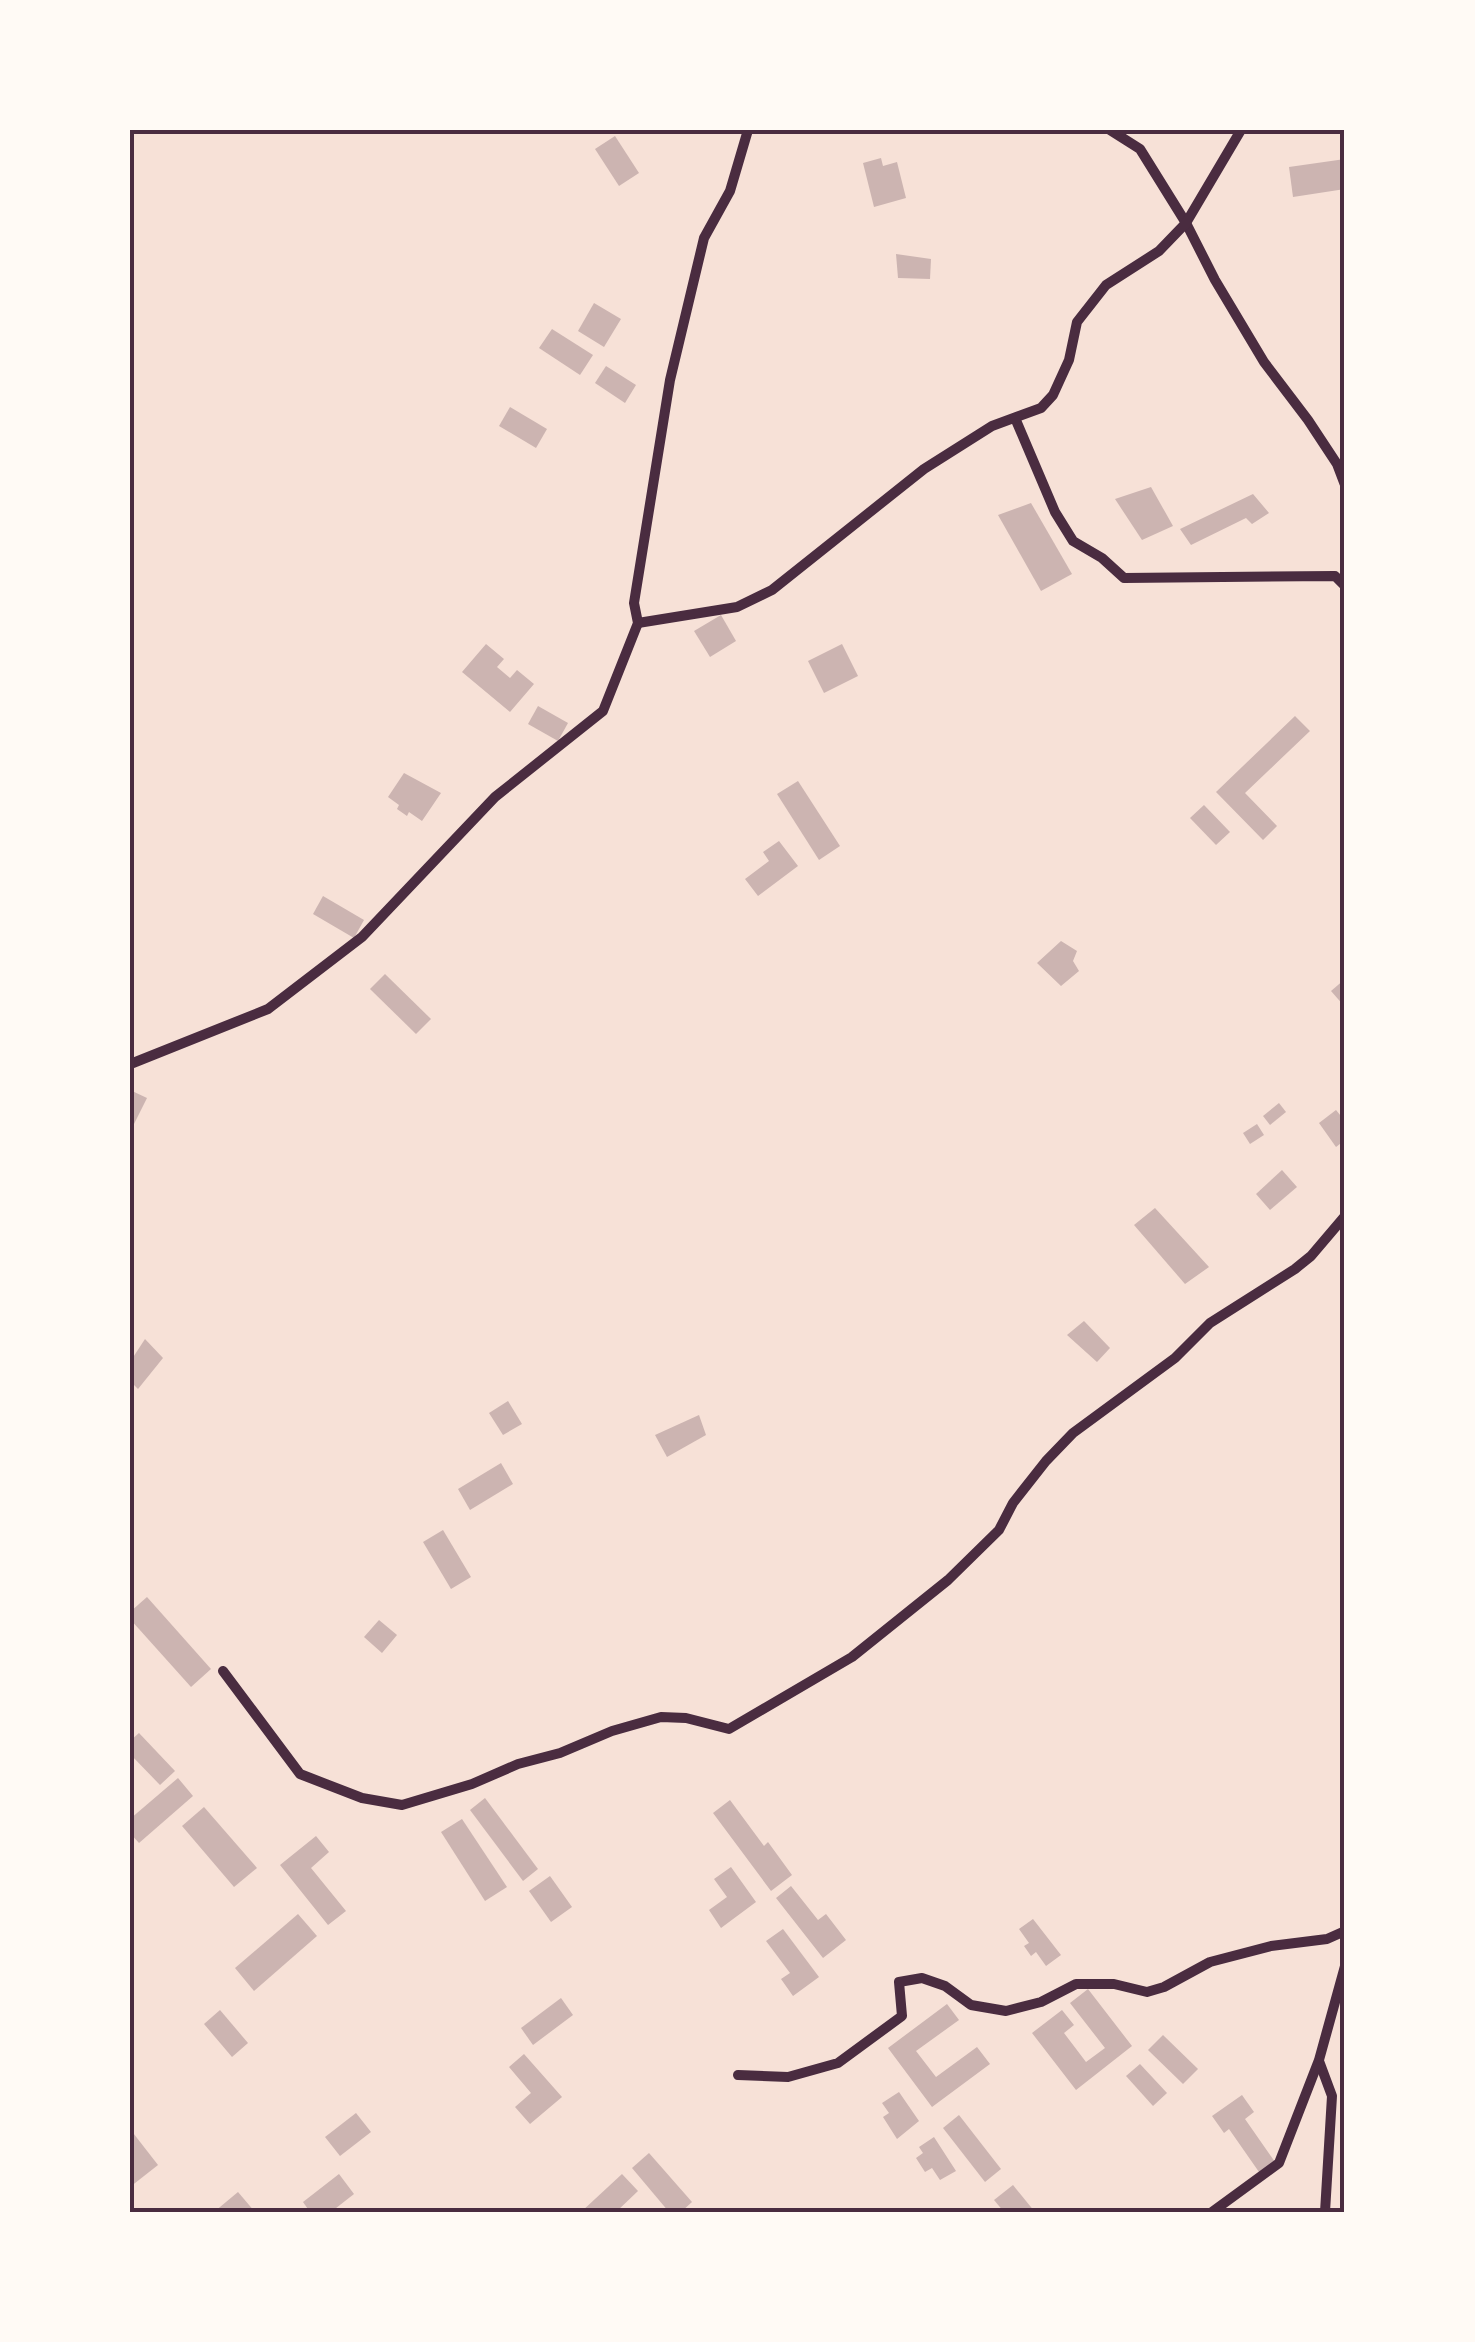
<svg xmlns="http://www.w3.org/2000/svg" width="1475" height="2342" viewBox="0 0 1475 2342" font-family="'Open Sans',sans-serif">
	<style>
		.building { fill: #ccb4b1 }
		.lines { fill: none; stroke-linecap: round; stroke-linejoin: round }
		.minor { stroke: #4a2c40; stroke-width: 10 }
		.neatline { fill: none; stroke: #4a2c40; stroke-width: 4 }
	</style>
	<rect width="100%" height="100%" fill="#f7e1d7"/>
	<!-- building -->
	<g class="building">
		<path d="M615,136L639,173L619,186L595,149Z"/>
		<path d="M881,158L883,166L897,162L906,198L874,207L863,163Z"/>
		<path d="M1345,159V189L1293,197L1289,167Z"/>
		<path d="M896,254L931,259L930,279L898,278Z"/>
		<path d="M594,303L621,319L604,347L578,331Z"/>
		<path d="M552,329L593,355L580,375L539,348Z"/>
		<path d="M606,366L636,385L625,403L595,383Z"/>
		<path d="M510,407L547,429L536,448L499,426Z"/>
		<path d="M1151,487L1173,526L1142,540L1115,499Z"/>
		<path d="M1253,494L1269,513L1252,524L1246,518L1191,545L1180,529Z"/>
		<path d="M1031,503L1072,574L1041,591L998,515Z"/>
		<path d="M721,615L736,641L710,657L694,631Z"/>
		<path d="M486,644L504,659L497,667L510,678L517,670L534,684L510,712L462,672Z"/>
		<path d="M842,644L858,676L824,693L808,661Z"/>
		<path d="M538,706L568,723L558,741L528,724Z"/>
		<path d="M1295,716L1310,731L1245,793L1277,826L1263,840L1216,792Z"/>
		<path d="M404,773L441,793L422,821L409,812L407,816L397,809L399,805L388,797Z"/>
		<path d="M798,781L840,846L819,860L777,794Z"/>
		<path d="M1204,805L1230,832L1216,845L1190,818Z"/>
		<path d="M779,841L798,866L758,896L745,879L769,861L763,852Z"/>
		<path d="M323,896L364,920L354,938L313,914Z"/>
		<path d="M1061,941L1077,951L1073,961L1079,971L1061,986L1037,963Z"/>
		<path d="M385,974L431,1019L416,1034L370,989Z"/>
		<path d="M1345,979V1007L1331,991Z"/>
		<path d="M130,1090L147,1098L130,1132Z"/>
		<path d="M1279,1103L1286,1112L1270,1125L1263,1116Z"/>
		<path d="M1336,1110L1345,1121V1140L1336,1147L1319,1123Z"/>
		<path d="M1257,1124L1264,1135L1250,1144L1243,1133Z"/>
		<path d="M1282,1170L1297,1187L1270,1210L1256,1194Z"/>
		<path d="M1155,1208L1209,1267L1185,1284L1134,1225Z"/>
		<path d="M1084,1321L1110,1348L1097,1362L1067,1335Z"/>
		<path d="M145,1339L163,1358L138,1389L130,1381V1362Z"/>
		<path d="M508,1401L522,1424L503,1435L489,1413Z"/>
		<path d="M699,1415L706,1435L667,1457L655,1435Z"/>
		<path d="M501,1463L513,1484L470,1510L458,1489Z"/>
		<path d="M443,1530L471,1577L451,1589L423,1542Z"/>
		<path d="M147,1597L211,1669L191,1687L130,1619V1612Z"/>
		<path d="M379,1620L397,1635L382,1653L364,1637Z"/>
		<path d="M139,1733L175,1771L160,1785L130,1754V1741Z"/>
		<path d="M178,1778L193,1796L139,1843L130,1833V1819Z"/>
		<path d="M485,1798L538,1869L523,1881L470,1810Z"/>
		<path d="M730,1800L764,1846L768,1842L792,1875L771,1891L713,1813Z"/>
		<path d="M204,1807L257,1868L234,1887L182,1826Z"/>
		<path d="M462,1819L507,1887L485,1901L441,1832Z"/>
		<path d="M316,1836L329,1852L311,1868L346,1911L328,1925L280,1865Z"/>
		<path d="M731,1867L756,1902L721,1928L709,1910L727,1897L714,1879Z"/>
		<path d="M550,1876L572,1907L551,1922L529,1891Z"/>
		<path d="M791,1886L818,1920L826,1914L846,1940L823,1958L776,1898Z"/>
		<path d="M298,1914L317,1936L254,1991L235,1968Z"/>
		<path d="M1033,1919L1061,1955L1046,1966L1036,1952L1031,1956L1024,1946L1029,1943L1019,1929Z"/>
		<path d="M783,1929L819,1977L793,1996L781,1979L790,1973L766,1941Z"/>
		<path d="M1088,1989L1132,2046L1076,2090L1032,2033L1062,2010L1074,2025L1064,2033L1086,2062L1105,2048L1070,2003Z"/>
		<path d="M561,1998L573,2015L533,2045L521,2028Z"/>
		<path d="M947,2004L959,2020L916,2051L936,2077L977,2047L990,2064L932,2107L888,2048Z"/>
		<path d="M220,2010L248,2043L232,2057L204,2024Z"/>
		<path d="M1163,2035L1198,2069L1183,2084L1148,2050Z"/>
		<path d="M524,2054L562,2097L530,2124L515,2107L531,2093L509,2067Z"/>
		<path d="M1140,2064L1167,2093L1153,2106L1126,2076Z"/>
		<path d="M899,2092L919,2121L897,2139L883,2117L889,2113L882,2103Z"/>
		<path d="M1242,2095L1254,2112L1245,2119L1275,2162L1259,2172L1229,2129L1224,2133L1212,2116Z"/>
		<path d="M356,2113L371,2132L340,2156L325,2137Z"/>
		<path d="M959,2115L1001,2169L985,2182L943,2128Z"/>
		<path d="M130,2129L158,2165L130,2187Z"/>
		<path d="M934,2137L956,2171L940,2180L932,2168L925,2172L916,2158L923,2153L919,2147Z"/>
		<path d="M649,2153L692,2202L681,2212H669L632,2168Z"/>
		<path d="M339,2174L354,2194L331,2212H310L303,2202Z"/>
		<path d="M622,2174L638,2191L616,2212H581Z"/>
		<path d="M1013,2185L1035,2212H1004L994,2200Z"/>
		<path d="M238,2192L255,2212H214Z"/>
	</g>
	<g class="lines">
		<!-- minor -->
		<g class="minor">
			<path d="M1110,130L1140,149L1186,223L1215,280L1264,362L1308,420L1337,464L1345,485"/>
			<path d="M1015,418L1055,512L1073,541L1102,558L1124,578L1335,576L1345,586"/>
			<path d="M638,623L737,607L772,590L924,469L992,426L1041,408L1053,395L1069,360L1077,322L1106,285L1159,251L1186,223L1241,130"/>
			<path d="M133,1063L268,1009L362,937L495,797L603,711L638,623L634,603L670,380L704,238L730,191L748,130"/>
			<path d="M223,1671L300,1774L362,1798L402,1805L472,1784L518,1764L560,1753L612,1731L661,1717L686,1718L729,1729L852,1657L948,1580L999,1530L1013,1503L1046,1461L1073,1433L1175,1358L1210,1323L1295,1269L1311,1256L1345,1216"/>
			<path d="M1319,2061L1332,2096L1325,2212"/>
			<path d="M738,2075L788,2077L838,2063L902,2016L899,1982L922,1978L945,1986L971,2005L1006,2011L1041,2002L1076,1984H1114L1147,1992L1164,1987L1210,1962L1271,1946L1327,1939L1345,1931"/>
			<path d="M1212,2212L1279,2163L1319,2060L1345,1966"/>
		</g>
	</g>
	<!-- border -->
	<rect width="1475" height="2342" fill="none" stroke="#fffaf5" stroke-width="265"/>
	<rect x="132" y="132" width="1210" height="2078" class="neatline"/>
</svg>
